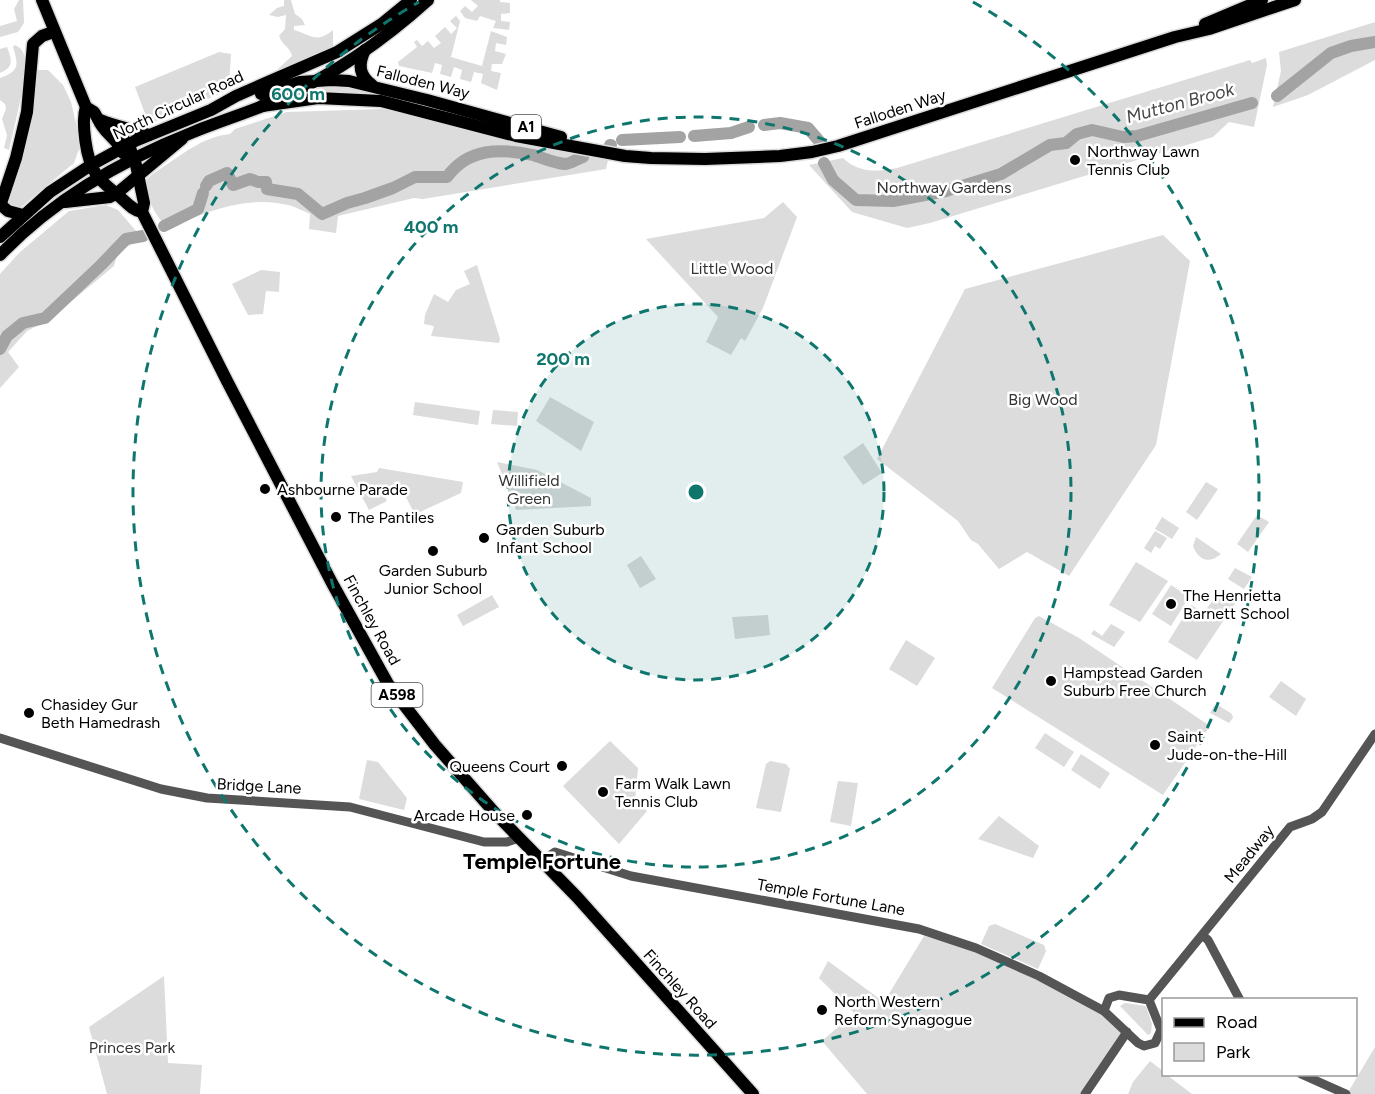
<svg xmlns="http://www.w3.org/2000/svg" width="1375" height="1094" viewBox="0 0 1375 1094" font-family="Figtree,sans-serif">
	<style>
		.green { fill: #dcdcdc }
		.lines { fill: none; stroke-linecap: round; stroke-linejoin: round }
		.river { stroke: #a3a3a3; stroke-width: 12 }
		.primary-casing { stroke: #dbdbdb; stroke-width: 15 }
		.trunk-casing { stroke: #dbdbdb; stroke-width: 15 }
		.tertiary { stroke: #555; stroke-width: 9 }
		.primary { stroke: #000; stroke-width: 12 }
		.trunk { stroke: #000; stroke-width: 12 }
		.ring { fill: none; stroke: #0f766e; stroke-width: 3; stroke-dasharray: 10 8 }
		.poi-dot { fill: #000; stroke: #fff; stroke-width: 2 }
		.labels { text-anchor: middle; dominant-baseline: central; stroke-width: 5; stroke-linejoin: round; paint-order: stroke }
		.shield { fill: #fff; stroke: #4c4c4c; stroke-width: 1.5 }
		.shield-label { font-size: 15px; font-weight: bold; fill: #000 }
		.street-label { font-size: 16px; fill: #000; stroke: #fff }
		.poi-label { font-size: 16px; fill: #000; stroke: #fff; text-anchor: start }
		.park-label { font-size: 16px; fill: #333; stroke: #fff }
		.water-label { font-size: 18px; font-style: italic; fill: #444; stroke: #fff }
		.district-label { font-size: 22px; font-weight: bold; fill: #000; stroke: #fff }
		.centre { fill: #0f766e; stroke: #fff; stroke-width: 3 }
		.ring-label { font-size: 18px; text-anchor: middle; font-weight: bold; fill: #0f766e; stroke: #fff; stroke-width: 5; stroke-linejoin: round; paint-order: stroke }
	</style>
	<rect width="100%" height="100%" fill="#fff"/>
	<!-- green -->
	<g class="green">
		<path d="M19,0H23L24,23L18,32L0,37V26L17,21L14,9Z"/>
		<path d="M284,0H291L295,14L302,19L305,25L294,26V30C312,35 316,44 333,30V46L277,72L279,68L292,56C290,47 282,45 279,36L285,29L286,15L278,17L269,15L277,8L284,6Z"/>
		<path d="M471,0H500V2L510,3V13L501,14V21L510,22L509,30L493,28L496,21L480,16L477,21L465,18L460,11L465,6L472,12L478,6Z"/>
		<path d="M456,16L460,21L451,57L482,66L491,31L507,37L506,45L496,43L495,51L506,54L502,64H492L491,71L501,73L497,90L481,83L483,74L474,72L471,82L460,79L462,70L454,67L451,77L440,74L442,65L435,63L432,73L399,66L398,62L417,47L414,42L417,40L422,46L428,41L434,48L441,43L435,36L445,27L451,34L457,28L450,21Z"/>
		<path d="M1375,22V60L1308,95L1273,107L1281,71L1279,52Z"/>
		<path d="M15,45C19,47 23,50 24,55C28,76 14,128 9,150L4,148L7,135L2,119L6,109L5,104L0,100V78C19,71 19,66 13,47Z"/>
		<path d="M7,47C12,60 14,67 0,73V49Z"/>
		<path d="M219,52L231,54L229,85L224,92L149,124L135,87Z"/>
		<path d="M1266,58L1267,65L1254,127L1229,122L1213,137L930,223L907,228L852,212L809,165L843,158C858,173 878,172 897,168L1250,60L1252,63Z"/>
		<path d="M37,70H48L63,85L71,102L79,136L80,146L74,163L21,207L14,208L8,204L7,198L34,74H37Z"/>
		<path d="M317,85L344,86L397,99L296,96Z"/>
		<path d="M382,109L441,119L608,160L606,169L423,199L414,198L338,216L336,233L309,229L310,214C303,211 296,207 288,205C246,195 205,212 167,229C157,215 143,198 147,179C153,173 159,170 166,165C187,151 204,137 230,134L235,129L287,112Z"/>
		<path d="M783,202L797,217L763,308L745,341L741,338L731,355L706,342L718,317L646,239L764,218Z"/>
		<path d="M106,205L118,210L142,238L118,252L114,266L49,320L27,331L8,352L19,367L0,388V274L19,253L69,211Z"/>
		<path d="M1163,235L1190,261L1156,445L1069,576L1027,552L999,569L978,544L971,540L958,521L877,459L965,289Z"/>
		<path d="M477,265L500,339L499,343L431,336L434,326L424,324L425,315L434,294L448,302L456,290L470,284L464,271Z"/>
		<path d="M261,270L280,272L279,292L266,291L263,314L248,315L232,284Z"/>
		<path d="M550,397L594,422L581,451L536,421Z"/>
		<path d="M415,402L480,411L478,425L413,415Z"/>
		<path d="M493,410L518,412L517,426L491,424Z"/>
		<path d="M863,443L882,473L863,485L843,457Z"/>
		<path d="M497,462L537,470L591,498V506L516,510Z"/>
		<path d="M379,468L463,482L461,493L420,512L418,511L414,513L402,489L385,497L387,501L369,510L351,476L377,472Z"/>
		<path d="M1206,482L1218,489L1197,520L1186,512Z"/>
		<path d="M1257,515L1269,522L1248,552L1237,544Z"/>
		<path d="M1162,517L1179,528L1172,539L1155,529Z"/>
		<path d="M1155,531L1167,538L1160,549L1155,546L1151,553L1144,548Z"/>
		<path d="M1196,537L1221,554C1209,564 1199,561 1193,546Z"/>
		<path d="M641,556L656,579L640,588L627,565Z"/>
		<path d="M1136,562L1168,581L1140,622L1109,605Z"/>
		<path d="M1235,568L1252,577L1244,589L1228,579Z"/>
		<path d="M1171,585L1189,597L1171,626L1152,614Z"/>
		<path d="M1220,591L1236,602L1197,660L1168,642L1191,605L1204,612Z"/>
		<path d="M492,595L499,607L463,626L457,615Z"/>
		<path d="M768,615L770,635L735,639L732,617Z"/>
		<path d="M1039,616L1079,638L1210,726L1163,795L992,688L1035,618Z"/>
		<path d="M1111,624L1125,632L1114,647L1091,634L1094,630L1102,636Z"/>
		<path d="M906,640L935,658L917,686L889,669Z"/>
		<path d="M1281,681L1306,699L1296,716L1269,697Z"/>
		<path d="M1218,705L1232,714L1233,718L1229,723L1210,713L1214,706Z"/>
		<path d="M1045,733L1074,752L1064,767L1035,748Z"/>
		<path d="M610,741L638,768L635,800L647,811L619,844L563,786Z"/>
		<path d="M1081,754L1110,773L1100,789L1071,770Z"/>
		<path d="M367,760L378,762L407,798L404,810L359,799Z"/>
		<path d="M770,761L786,764L790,769L781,812L756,808L766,764Z"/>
		<path d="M838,781L858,783L851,826L830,822Z"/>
		<path d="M999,816L1039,846L1033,858L978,839Z"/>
		<path d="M995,924L1044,945L1046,951L1038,969L981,944L989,926Z"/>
		<path d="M924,936L976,948L1104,1011L1127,1032L1085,1094H867L822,1041L854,1013L819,978L828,961L884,1002Z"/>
		<path d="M164,976L168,1063L202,1065L200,1094H107L89,1027Z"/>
		<path d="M1125,1003L1146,1006L1152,1024L1151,1033L1148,1035L1120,1006Z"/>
		<path d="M1375,1047V1094H1347Z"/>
		<path d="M1150,1061L1163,1071L1164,1074L1167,1075L1192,1094H1128L1133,1082Z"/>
	</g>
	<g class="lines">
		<!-- river -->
		<g class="river">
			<path d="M1277,96L1331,53L1351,46L1375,42"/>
			<path d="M764,125L780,123L808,128L820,142"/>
			<path d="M694,136L731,133L749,127"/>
			<path d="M622,140L680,137"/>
			<path d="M610,145H611"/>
			<path d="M824,163L833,180L856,200L893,201L946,191L1001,174L1050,145L1066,143L1077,134L1092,130L1123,137L1137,136L1252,103"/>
			<path d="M206,186L209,181L227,173L233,185L250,179L258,182H266L267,189L298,194L322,214L347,203L365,198L393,188L415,177H447C468,148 500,148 533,155C543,158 554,163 565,164C570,164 577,159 583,157"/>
			<path d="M164,226L198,209L203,193"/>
			<path d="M0,349L7,336L23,323L45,318L101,265L126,239L143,236"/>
		</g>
		<defs>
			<g id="primary">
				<path d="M42,0L86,107L94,112L98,119L108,123L129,145L136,165L144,203L142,212L227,381L332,583L388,684L435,745L494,812L577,897L753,1094"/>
				<path d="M86,107C81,122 86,160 96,174C102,183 111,189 119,196C127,203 132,210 142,212"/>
				<path d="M116,194L182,139"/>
				<path d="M0,206L16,158L27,112L33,44L42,36L53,32"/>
			</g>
			<g id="trunk">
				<path d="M1205,24L1262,0"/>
				<path d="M365,50C358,64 359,76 372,85"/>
				<path d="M261,94L300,82L332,80L349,81L427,100L561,137"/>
				<path d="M262,106L318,98L381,101L516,136L625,156L651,158L705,159L780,156L812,152L838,146L1175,37L1209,29L1295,0"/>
				<path d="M98,119C104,134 118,139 123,153"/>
				<path d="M108,123L149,135"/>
				<path d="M65,202L110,197L116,194"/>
				<path d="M1,205L8,211L23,215"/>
				<path d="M0,237L50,192L91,165L135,141L211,110L236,96L337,52L383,23L411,0"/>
				<path d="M0,255C53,200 120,161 191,133C222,120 254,111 284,97C336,73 386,38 428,0"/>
			</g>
		</defs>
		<!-- primary casing -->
		<use href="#primary" class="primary-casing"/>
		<!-- trunk casing -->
		<use href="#trunk" class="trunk-casing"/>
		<!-- tertiary -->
		<g class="tertiary">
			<path d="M0,738L161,789L207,798L350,807L484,842H507L519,838"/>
			<path d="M542,861L555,852L631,876L919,929L976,948L1039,976L1104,1011"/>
			<path d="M1203,936L1208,940L1240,1000"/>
			<path d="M1119,995L1149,1000L1161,1030L1155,1043L1144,1046L1138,1043L1104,1011L1109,998Z"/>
			<path d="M1149,1000L1290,827L1312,819L1322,812L1375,734"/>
			<path d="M1301,1074L1346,1094"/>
			<path d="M1085,1094L1127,1032"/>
		</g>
		<!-- primary -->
		<use href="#primary" class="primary"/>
		<!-- trunk -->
		<use href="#trunk" class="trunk"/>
	</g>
	<!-- distance rings -->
	<circle cx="696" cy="492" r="188" fill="#0f766e" fill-opacity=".12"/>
	<g class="ring">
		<circle cx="696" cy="492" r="188"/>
		<circle cx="696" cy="492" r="375"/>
		<path d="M973 2A563 563 0 1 1 419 2"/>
	</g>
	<!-- markers -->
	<g class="poi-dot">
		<circle cx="1075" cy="160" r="6"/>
		<circle cx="265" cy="489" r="6"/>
		<circle cx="336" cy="517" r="6"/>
		<circle cx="484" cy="538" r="6"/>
		<circle cx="433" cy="551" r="6"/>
		<circle cx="1171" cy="604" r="6"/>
		<circle cx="1051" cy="681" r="6"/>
		<circle cx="29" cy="713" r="6"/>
		<circle cx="1155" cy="745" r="6"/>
		<circle cx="562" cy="766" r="6"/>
		<circle cx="603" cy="792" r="6"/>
		<circle cx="527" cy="815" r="6"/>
		<circle cx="822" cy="1010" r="6"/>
	</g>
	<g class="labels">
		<!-- shield labels -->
		<g class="shield">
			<rect x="511" y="115" width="30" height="24" rx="4.5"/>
			<rect x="371.5" y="683" width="51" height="24" rx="4.5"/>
		</g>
		<g class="shield-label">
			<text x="526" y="127">A1</text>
			<text x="397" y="695">A598</text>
		</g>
		<!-- street labels -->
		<g class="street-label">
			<text transform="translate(423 82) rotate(14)">Falloden Way</text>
			<text transform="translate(178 105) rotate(-25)">North Circular Road</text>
			<text transform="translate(900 109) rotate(-18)">Falloden Way</text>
			<text transform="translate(372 620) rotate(61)">Finchley Road</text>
			<text transform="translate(259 786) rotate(3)">Bridge Lane</text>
			<text transform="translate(1249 854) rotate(-51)">Meadway</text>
			<text transform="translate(831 897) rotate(10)">Temple Fortune Lane</text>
			<text transform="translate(680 989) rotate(48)">Finchley Road</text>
		</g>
		<!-- poi labels -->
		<g class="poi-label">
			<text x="1087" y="151">Northway Lawn<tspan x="1087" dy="18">Tennis Club</tspan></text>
			<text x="277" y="489">Ashbourne Parade</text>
			<text x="348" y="517">The Pantiles</text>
			<text x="496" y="529">Garden Suburb<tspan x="496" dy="18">Infant School</tspan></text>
			<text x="433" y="570" text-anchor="middle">Garden Suburb<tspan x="433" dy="18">Junior School</tspan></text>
			<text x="1183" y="595">The Henrietta<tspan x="1183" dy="18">Barnett School</tspan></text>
			<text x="1063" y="672">Hampstead Garden<tspan x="1063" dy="18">Suburb Free Church</tspan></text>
			<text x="41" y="704">Chasidey Gur<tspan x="41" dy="18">Beth Hamedrash</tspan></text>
			<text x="1167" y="736">Saint<tspan x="1167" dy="18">Jude-on-the-Hill</tspan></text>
			<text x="550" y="766" text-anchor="end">Queens Court</text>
			<text x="615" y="783">Farm Walk Lawn<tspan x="615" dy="18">Tennis Club</tspan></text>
			<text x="515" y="815" text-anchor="end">Arcade House</text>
			<text x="834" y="1001">North Western<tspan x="834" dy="18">Reform Synagogue</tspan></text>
		</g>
		<!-- park labels -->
		<g class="park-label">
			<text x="944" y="187">Northway Gardens</text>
			<text x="732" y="268">Little Wood</text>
			<text x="1043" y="399">Big Wood</text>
			<text x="529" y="480">Willifield<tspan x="529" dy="18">Green</tspan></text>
			<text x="132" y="1047">Princes Park</text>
		</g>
		<!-- water labels -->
		<g class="water-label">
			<text transform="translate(1180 103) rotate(-15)">Mutton Brook</text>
		</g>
		<!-- district labels -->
		<g class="district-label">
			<text x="542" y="861">Temple Fortune</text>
		</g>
	</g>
	<circle cx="696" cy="492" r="9" class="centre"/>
	<g class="ring-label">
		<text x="298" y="100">600 m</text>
		<text x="431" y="233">400 m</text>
		<text x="563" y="365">200 m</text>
	</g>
	<!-- legend -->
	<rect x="1162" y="998" width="195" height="78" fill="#ffffff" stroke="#999999" stroke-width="1.5"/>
	<rect x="1174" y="1018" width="30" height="9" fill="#000000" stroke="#999999" stroke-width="1.5"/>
	<text x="1216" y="1028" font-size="18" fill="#000000">Road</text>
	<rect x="1174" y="1043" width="30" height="18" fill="#dcdcdc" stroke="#999999" stroke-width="1.5"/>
	<text x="1216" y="1058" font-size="18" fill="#000000">Park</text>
</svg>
